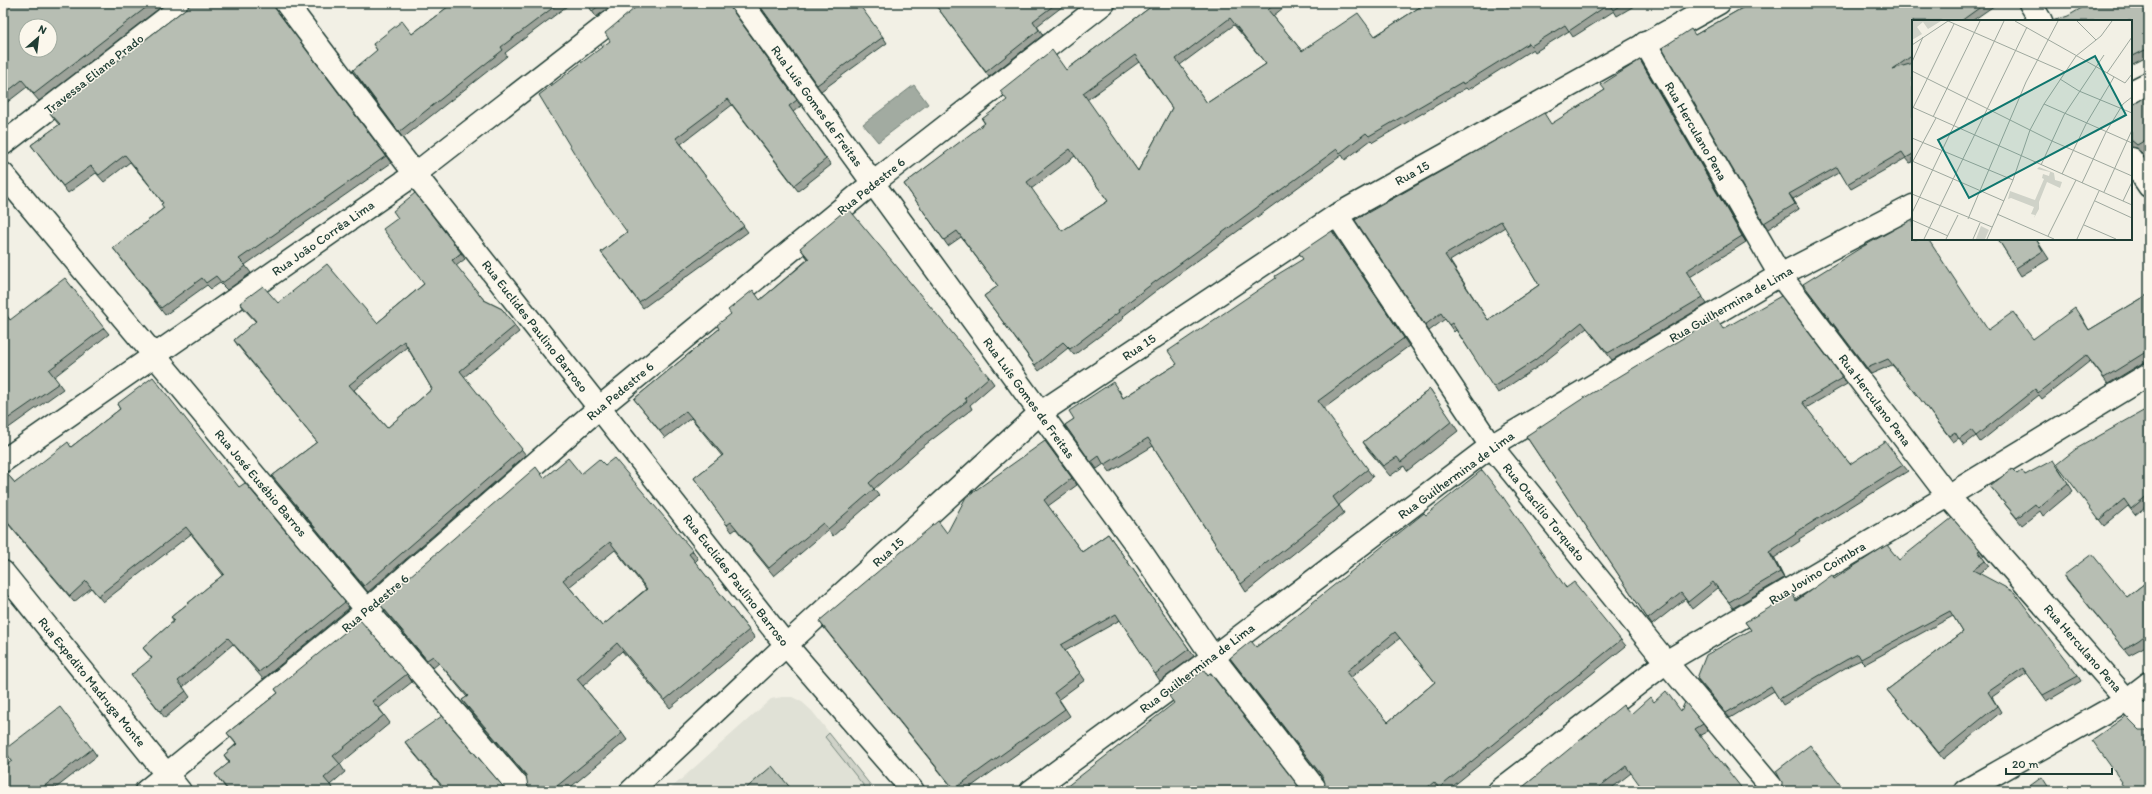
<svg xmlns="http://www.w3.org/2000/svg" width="2152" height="794" viewBox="0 0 2152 794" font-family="Itim,sans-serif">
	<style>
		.built { fill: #e0e1d6 }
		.green { fill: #cfd2c8; stroke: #77887e }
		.water { fill: #a2aba1; stroke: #6e7f75 }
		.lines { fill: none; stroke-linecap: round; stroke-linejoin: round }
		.minor-casing { stroke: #1f3d34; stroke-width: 25 }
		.minor { stroke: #fbf7ec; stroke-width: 22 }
		.wall { fill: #9da39a; stroke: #1f3d34; fill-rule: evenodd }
		.shaded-wall { fill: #80857d; stroke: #1f3d34 }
		.building { fill: #b7beb3; stroke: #1f3d34; fill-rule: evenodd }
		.labels { text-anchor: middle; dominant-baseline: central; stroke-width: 3; stroke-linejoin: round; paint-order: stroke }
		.street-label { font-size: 13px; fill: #1f3d34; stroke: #fbf7ec }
		.inset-road { fill: none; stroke: #9ea89e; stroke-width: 1 }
		.view { fill: #0f766e; fill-opacity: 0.15; stroke: #0f766e; stroke-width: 2 }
		.inset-edge { fill: none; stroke: #1f3d34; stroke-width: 2 }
	</style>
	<rect width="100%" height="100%" fill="#f2f0e5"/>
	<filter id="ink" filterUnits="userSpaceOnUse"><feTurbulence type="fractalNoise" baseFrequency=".025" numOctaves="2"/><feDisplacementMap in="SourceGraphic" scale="8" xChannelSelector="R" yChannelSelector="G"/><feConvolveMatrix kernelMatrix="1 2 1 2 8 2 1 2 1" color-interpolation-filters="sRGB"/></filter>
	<g filter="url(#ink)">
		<!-- built -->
		<path class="built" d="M782,697H792L802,702L812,711L875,791H668L771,699Z"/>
		<!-- green -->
		<path class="green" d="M829,733L875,791H868L825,737Z"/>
		<!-- water -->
		<path class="water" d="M914,85L928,104L878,142L863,124Z"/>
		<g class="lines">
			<defs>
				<g id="minor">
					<path d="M286,3L415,174L786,645L913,791"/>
					<path d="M742,3L1140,550L1213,657L1317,791"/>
					<path d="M2030,3L2041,21"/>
					<path d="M1645,43L1780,275L1948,496L2149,725"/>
					<path d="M2131,92L2149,83"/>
					<path d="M3,144L186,3"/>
					<path d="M2131,159L2149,186"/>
					<path d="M3,174L367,610L522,791"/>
					<path d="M1337,215L1491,446L1666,662L1775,791"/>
					<path d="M3,461L415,174L635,3"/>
					<path d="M3,572L180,791"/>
					<path d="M146,791L367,610L599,408L873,183L1104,3"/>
					<path d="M631,791L786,645L1040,413L1337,215L1719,3"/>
					<path d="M1031,791L1213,657L1491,446L1780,275L1913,206"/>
					<path d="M1499,791L1666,662L1948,496L2149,374"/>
					<path d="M1965,791L2128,699L2149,683"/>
				</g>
			</defs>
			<!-- minor casing -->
			<use href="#minor" class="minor-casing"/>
			<!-- minor -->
			<use href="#minor" class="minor"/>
		</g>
		<!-- wall -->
		<g class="wall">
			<path d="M3,3H166L39,101L27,87L5,104L3,101Z"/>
			<path d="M453,3H571L505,53L507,56L403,138L357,76L377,50L373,44L412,34Z"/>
			<path d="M587,3H615L596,17Z"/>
			<path d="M757,3L883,37L887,43L821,91Z"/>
			<path d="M934,3H1067L1037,26L1043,35L989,77Z"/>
			<path d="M1156,3H1289L1273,16L1302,51L1375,36L1426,3H1639L1617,16L1614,11L1573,37L1569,31L1535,52L1533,49L1468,90L1466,88L1373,142L1371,140L1345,160L1342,155L1153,293L1122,317L1124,318L1074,355L1068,348L1039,371L984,296L998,286L961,237L948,246L904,184L985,124L982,119L1066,70ZM1234,25L1266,64L1207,103L1180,65ZM1139,62L1172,108L1138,171L1087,100ZM1075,156L1108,201L1062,231L1031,189Z"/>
			<path d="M1751,3H1998L1972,21H1913V162L1910,163L1906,158L1851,189L1840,172L1793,199L1799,209L1768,229L1764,223L1695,35Z"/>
			<path d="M2149,3V56L2131,65V21Z"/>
			<path d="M730,4L732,10L801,106L793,112L831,165L798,191L732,105L681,144L748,232L643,308L601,252L627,232L610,41Z"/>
			<path d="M189,6L386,156L391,163L245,265L251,273L227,290L220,283L211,289L207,285L165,315L113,248L164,208L163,203L149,185L130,162L104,182L96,173L68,193L31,145L59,125L50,113Z"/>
			<path d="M1640,60L1644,66L1746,242L1690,277L1707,304L1612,360L1587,328L1539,366L1498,393L1456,330L1454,332L1445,319L1429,331L1355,220L1552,124L1605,90ZM1505,227L1539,285L1488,320L1450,261Z"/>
			<path d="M2149,95V149L2142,153L2136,148L2131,147V106Z"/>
			<path d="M1332,231L1409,346L1323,409L1373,477L1339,505L1344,513L1246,592L1153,446L1110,472L1104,464L1097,469L1065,425L1119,390L1123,398L1177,364L1303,259Z"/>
			<path d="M1998,239H2036L2049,259L2021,276Z"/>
			<path d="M800,248L989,377L994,384L970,405L972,409L921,448L874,489L879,496L833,536L828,530L774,576L736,529L732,532L694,478L722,456L691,418L665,438L634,399L719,329L760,300L808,259Z"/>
			<path d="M461,253L465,259L456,266L484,300L502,309L519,332L464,377L526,455L368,592L277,482L272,476L317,442L238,346L234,340L256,322L244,309L240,303H278L377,323ZM407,347L432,389L387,428L354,390Z"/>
			<path d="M1807,290L1988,330L2033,339L2080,314L2089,330L2149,294V359L2108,384L2090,361L2042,399L2039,395L1980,442L1976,436L1964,445L1959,438L1953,442L1908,383L1892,365L1871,374Z"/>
			<path d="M3,310L10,320L104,328L109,334L54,377L63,389L3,432Z"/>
			<path d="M1724,329L1843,378L1847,384L1806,408L1850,464L1903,465L1908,471L1799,539L1800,541L1774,558L1784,578L1733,608L1718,588L1692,609L1685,599L1652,625L1526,436Z"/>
			<path d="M1430,389L1458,431L1407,471L1404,466L1390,476L1369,451L1363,442Z"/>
			<path d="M117,404L239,487L345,602L349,608L263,679L233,644L183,687L190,697L165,718L131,675L152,659L143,648L174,621L171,617L223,575L191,534L103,602L91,588L74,602L3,518V469L15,483L71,447L120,409Z"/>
			<path d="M2149,414V504L2135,515L2128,506L2104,526L2062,470Z"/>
			<path d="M1045,441L1077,485L1048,506L1082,552L1108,534L1194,656L1160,681L1120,620L1065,651L1085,680L1059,699L1070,716L965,791H955L824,628L819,621L947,533Z"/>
			<path d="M605,465L693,551L698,559L695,562L749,630L755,638L670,708L622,651L583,686L622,733L627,740L566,791H526L528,787L527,777L468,708L462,700L467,697L439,663L433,668L385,611L379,603L544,478L581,474ZM615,550L646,589L602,626L569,587Z"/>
			<path d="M2058,467L2073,491L2043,516L2040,511L2022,525L1996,493L1990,486L2017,474L2025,475Z"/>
			<path d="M1426,515L1566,587L1621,640L1626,646L1447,791H1440L1438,788L1435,791H1323L1324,789L1325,783L1323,779L1230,658L1256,647L1272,635ZM1400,638L1435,682L1388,722L1350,678Z"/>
			<path d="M1980,550L1984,556L1982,557L1989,566L1979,573L2078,676L2081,681L2047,701L2027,673L1992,697L2001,712L1943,759L1887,690L1963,632L1953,616L1865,664L1861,660L1850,665L1783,705L1774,691L1730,718L1700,683L1697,678L1751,630L1745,622L1797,600L1834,579L1899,560Z"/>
			<path d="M2064,575L2127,597L2149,580V642L2144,647L2129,655L2068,581Z"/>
			<path d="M407,674L412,682L379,708L390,723L340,764L345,772L330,785L335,791H228L215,774L229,763L224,755L236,744L227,733L278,693L275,689Z"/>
			<path d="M1654,702L1703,724L1708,731L1631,773L1608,791H1518L1631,714Z"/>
			<path d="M405,742L507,791L443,788L411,750Z"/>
			<path d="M92,749L97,756L52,791H3L12,761L4,750Z"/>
		</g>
		<!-- shaded-wall -->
		<g class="shaded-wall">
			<path d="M727,3H730L732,10L728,4Z"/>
			<path d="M1640,60L1644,66L1746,242L1742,236Z"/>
			<path d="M1789,194L1793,199L1799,209L1795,204Z"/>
			<path d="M1769,552L1774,558L1784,578L1780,572Z"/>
		</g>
		<!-- building -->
		<g class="building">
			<path d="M3,3H152L34,94L22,80L3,95ZM26,26H50V50H26Z"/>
			<path d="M191,3H271L386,156L239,259L246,266L222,283L216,276L206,283L202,278L161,308L113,248L164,208L161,204L163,203L144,178L125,155L99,175L91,166L63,186L31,145L60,124L50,113L189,6Z"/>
			<path d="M453,3H559L501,47L503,50L399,132L353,70L377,50L373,44L402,21L412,34Z"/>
			<path d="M587,3H603L592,11Z"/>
			<path d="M641,3H727L797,100L789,106L826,159L794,185L728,99L676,138L744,226L639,302L601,252L627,232L596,189L539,95L610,41L605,33Z"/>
			<path d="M758,3H858L883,37L817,85Z"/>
			<path d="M934,3H1057L1033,21L1039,30L986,72Z"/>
			<path d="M1156,3H1276L1268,10L1302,51L1358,13L1375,36L1426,3H1624L1613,10L1609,4L1569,31L1565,25L1531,46L1529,43L1463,84L1462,82L1369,136L1366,133L1340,153L1337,149L1148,287L1118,310L1119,312L1070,349L1063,342L1035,365L984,296L998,286L957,231L944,240L904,184L985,123L982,119L1007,100L1000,91L1052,50L1066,70ZM1230,18L1266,64L1207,103L1176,59ZM1135,55L1172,108L1138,171L1083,93ZM1070,149L1108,201L1062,231L1027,182Z"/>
			<path d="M1751,3H1986L1961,21H1913V55L1893,69L1913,63V154L1906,158L1902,152L1847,184L1837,167L1789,194L1795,204L1764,223L1662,48L1691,29L1695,35Z"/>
			<path d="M2090,3H2149V48L2131,57V21H2052L2068,16Z"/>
			<path d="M1640,60L1742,236L1686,271L1703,297L1608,353L1582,322L1535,360L1493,387L1452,323L1449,325L1441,313L1425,325L1355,220L1544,113L1551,124L1605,90L1601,85ZM1501,221L1539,285L1488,320L1445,255Z"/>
			<path d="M2149,95V138L2137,145L2131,140V106Z"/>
			<path d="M415,193L461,253L452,260L484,300L502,309L515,326L460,371L522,449L364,586L272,476L317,442L234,340L256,321L240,303L263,286L278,303L327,264L377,323L424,284L383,229L398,218L393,211ZM404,341L432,389L387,428L349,385Z"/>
			<path d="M848,208L989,377L965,398L967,401L916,441L869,483L874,489L828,529L823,523L769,568L731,522L727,525L694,478L723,455L686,411L660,431L634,399L719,329L717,325L731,314L728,310L753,290L760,300L809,259L800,248Z"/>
			<path d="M1913,219V239H1928L1988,330L2013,312L2033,339L2075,308L2089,330L2149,294V350L2104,378L2086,355L2038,393L2035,389L1976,436L1971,430L1959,439L1955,432L1949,436L1903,377L1888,359L1867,368L1803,284L1862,247Z"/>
			<path d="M1332,231L1404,338L1318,401L1368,469L1333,497L1339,506L1241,584L1148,438L1104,465L1099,456L1091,462L1065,425L1074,419L1069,411L1113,382L1123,398L1177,364L1168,351L1276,278L1275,276L1303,259L1299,253Z"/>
			<path d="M1998,239H2036L2043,251L2016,268Z"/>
			<path d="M65,278L104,328L49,370L59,383L3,422V310L10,320Z"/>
			<path d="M1781,296L1843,378L1802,402L1850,464L1885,441L1903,465L1795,533L1796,534L1769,552L1780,572L1729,602L1713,582L1688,602L1681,593L1648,619L1526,436L1579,401L1716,318L1723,329Z"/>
			<path d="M153,377L239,487L245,483L345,602L259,672L228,638L178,681L186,691L160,711L131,675L152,658L143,648L175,620L171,617L224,574L186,527L98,596L86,581L70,596L3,517V469L15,483L68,442L71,447L120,409L117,404Z"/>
			<path d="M1430,389L1452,421L1401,462L1397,457L1383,466L1363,442Z"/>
			<path d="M2145,410L2149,414V494L2131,509L2124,499L2099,520L2057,464L2076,449Z"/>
			<path d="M1045,441L1072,478L1044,500L1082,552L1108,534L1189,649L1155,674L1116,614L1061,645L1080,673L1054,693L1065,709L954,789L819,621L938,521L947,533L966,497Z"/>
			<path d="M568,458L581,474L599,459L605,465L614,458L693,551L689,554L749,630L665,700L617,643L577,679L622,733L551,791H526L528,787L526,775L462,700L468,696L433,656L427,660L379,603L536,467L544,478ZM610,542L647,589L602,626L563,580Z"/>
			<path d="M2053,460L2068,483L2038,508L2035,504L2017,518L1990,486L2012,469L2017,474L2022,470L2025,475Z"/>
			<path d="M1482,470L1501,494L1566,588L1574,582L1621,640L1439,788L1434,782L1423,791H1323L1324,789L1325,783L1323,777L1230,658L1251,641L1256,647L1272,635L1424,513L1426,515ZM1395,632L1435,682L1388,722L1346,672Z"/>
			<path d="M1952,518L1980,550L1978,551L1985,561L1973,570L2014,592L2078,676L2043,695L2023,668L1988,692L1997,706L1939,753L1887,690L1963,632L1950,611L1861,659L1858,654L1846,660L1779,699L1771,686L1726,713L1697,678L1706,655L1751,630L1745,622L1793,594L1796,601L1832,575L1834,579L1887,545L1899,560Z"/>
			<path d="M2092,554L2127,597L2149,580V632L2139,640L2124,649L2064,575Z"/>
			<path d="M360,620L407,674L372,701L384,715L333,756L340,764L324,778L335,791H229L215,774L230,762L224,755L237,744L227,733L278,693L275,689Z"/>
			<path d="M1204,670L1208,676L1210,673L1302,791H1061L1174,703L1169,696Z"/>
			<path d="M1666,691L1681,711L1685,702L1703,724L1695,729L1744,791H1644L1626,766L1594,791H1518L1623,705L1631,714L1650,697L1654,702Z"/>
			<path d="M2149,699V705L2146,701Z"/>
			<path d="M60,707L92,749L38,791H3V767L12,761L4,750Z"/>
			<path d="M442,716L507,791H439L443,787L405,742Z"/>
			<path d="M2126,716L2140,730H2146L2149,729V791H2126L2121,783L2122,782L2092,740Z"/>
			<path d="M1810,745L1845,791H1780L1782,788V782L1776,771Z"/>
			<path d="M772,766L793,791H743Z"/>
			<path d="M2042,777L2051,791H2023Z"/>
			<path d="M1756,787L1761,791H1750Z"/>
		</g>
	</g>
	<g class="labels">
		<!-- street labels -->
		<g class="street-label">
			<text transform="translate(94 74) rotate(-38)">Travessa Eliane Prado</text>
			<text transform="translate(817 106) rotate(54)">Rua Luís Gomes de Freitas</text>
			<text transform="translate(1696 131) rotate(60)">Rua Herculano Pena</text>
			<text transform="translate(1412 173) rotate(-29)">Rua 15</text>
			<text transform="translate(871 186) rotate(-39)">Rua Pedestre 6</text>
			<text transform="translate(323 238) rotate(-35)">Rua João Corrêa Lima</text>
			<text transform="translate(1731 304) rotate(-30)">Rua Guilhermina de Lima</text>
			<text transform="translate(535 326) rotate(52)">Rua Euclides Paulino Barroso</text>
			<text transform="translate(1139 347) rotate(-34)">Rua 15</text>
			<text transform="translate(620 391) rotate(-40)">Rua Pedestre 6</text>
			<text transform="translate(1029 398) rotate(54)">Rua Luís Gomes de Freitas</text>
			<text transform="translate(1875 400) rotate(53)">Rua Herculano Pena</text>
			<text transform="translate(1456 475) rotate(-36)">Rua Guilhermina de Lima</text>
			<text transform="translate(261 483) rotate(50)">Rua José Eusébio Barros</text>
			<text transform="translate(1544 512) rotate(51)">Rua Otacílio Torquato</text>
			<text transform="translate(888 552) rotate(-42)">Rua 15</text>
			<text transform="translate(1817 573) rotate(-31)">Rua Jovino Coimbra</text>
			<text transform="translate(736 580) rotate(52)">Rua Euclides Paulino Barroso</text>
			<text transform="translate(375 603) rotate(-40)">Rua Pedestre 6</text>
			<text transform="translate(2083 648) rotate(49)">Rua Herculano Pena</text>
			<text transform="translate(1197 668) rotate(-37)">Rua Guilhermina de Lima</text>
			<text transform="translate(92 682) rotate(51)">Rua Expedito Madruga Monte</text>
		</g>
	</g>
	<!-- overview -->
	<g transform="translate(1912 20)">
		<rect width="220" height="220" fill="#f2f0e5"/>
		<path d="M0,1H29L16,9L11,2L5,7L10,14L0,20ZM127,147L142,153L143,160L150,162L148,168L135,162L127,182V189L122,198L123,195L119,194L122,187L99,178L96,179L98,171L123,180L132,159L130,158L131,154L137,156L138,152L125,149ZM69,206L77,210L73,219H64Z" fill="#cfd2c8"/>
		<path class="inset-road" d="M36,1L153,52M103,1L213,63L220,54M165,1L184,20M0,25L36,1M0,42L11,17M0,51L140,121L220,156M195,53L220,17M148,59L167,71L220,93M132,84L220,123M0,87L220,185M1,88L42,4M21,97L68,1M0,118L101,160M0,141L92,181M0,143L24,98M129,145L152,95L192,35M150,154L174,104L202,57M170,163L194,112L211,84L220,77M192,172L220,110M0,174L80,207M183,181L220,198M211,181L220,162M0,193L92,1M85,194L142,219M56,199L114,62L146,1M0,200L36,216M172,205L204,219M136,216L164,160M12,219L115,7M34,219L46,195M61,219L68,203M75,219L101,160L118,110L132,84L164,36L189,16L200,1M165,219L187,171"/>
		<path class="view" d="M183,36L214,95L57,178L26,120Z"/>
		<rect width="220" height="220" class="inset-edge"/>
	</g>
	<!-- margin -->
	<rect width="2152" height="794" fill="none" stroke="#fbf7ec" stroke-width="16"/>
	<rect x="8" y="8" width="2136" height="778" fill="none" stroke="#1f3d34" stroke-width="1.5" filter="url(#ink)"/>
	<!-- north arrow -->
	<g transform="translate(38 38) rotate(28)"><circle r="19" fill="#fbf7ec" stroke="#a3ada2"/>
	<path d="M0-3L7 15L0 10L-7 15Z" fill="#1f3d34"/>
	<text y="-6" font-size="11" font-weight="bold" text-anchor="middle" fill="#1f3d34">N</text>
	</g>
	<!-- scale -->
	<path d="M2006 768v6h106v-6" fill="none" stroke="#1f3d34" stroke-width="2"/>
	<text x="2012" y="768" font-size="12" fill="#1f3d34" stroke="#fbf7ec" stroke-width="3" paint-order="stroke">20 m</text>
</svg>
